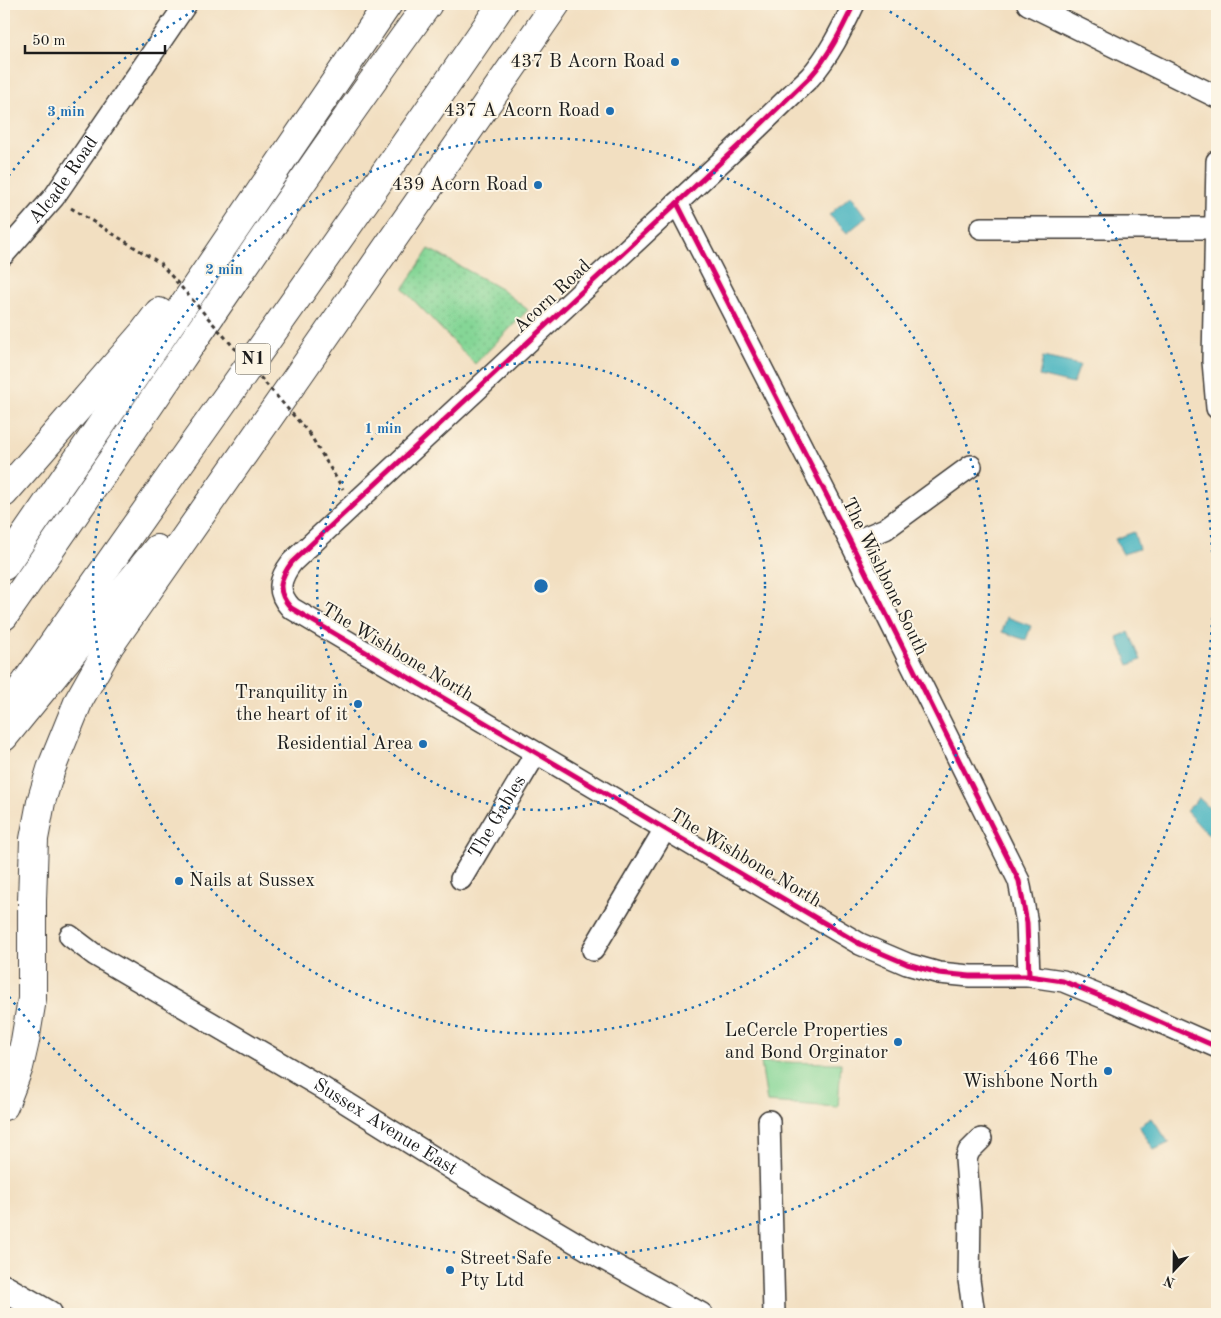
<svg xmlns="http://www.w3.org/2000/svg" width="1221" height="1318" viewBox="0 0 1221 1318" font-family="'Old Standard TT',serif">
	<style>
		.grass { fill: url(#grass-dots); stroke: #507959 }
		.garden { fill: #85d696; stroke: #507959 }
		.water { fill: #44b3bf; stroke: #30686e }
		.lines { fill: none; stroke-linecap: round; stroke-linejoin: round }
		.minor-casing { stroke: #3c3935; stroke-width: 24 }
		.major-casing { stroke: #3c3935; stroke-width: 29 }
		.highway-casing { stroke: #3c3935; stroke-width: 30 }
		.path { stroke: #3c3935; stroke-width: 3; stroke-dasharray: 4 4; stroke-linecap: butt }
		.minor { stroke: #fff; stroke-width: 21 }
		.major { stroke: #fff; stroke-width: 26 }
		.highway { stroke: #fff; stroke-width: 28 }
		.path-bridge { stroke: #3c3935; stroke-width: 3; stroke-dasharray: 4 4; stroke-linecap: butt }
		.cycleway-casing { stroke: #fcf5e5; stroke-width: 8 }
		.cycleway { stroke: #d6006c; stroke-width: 5 }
		.ring { fill: none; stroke: #1f6fb2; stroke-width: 2.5; stroke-dasharray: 2.5 5 }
		.poi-dot { fill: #1f6fb2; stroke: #fcf5e5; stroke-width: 2 }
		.labels { text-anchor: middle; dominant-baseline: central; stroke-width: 4; stroke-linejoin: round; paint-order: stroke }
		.shield { fill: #fcf5e5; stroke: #5f5d58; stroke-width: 1 }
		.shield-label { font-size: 18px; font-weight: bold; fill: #1c1c1c }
		.poi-label { font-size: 19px; fill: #1c1c1c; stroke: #fcf5e5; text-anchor: end }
		.street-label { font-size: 19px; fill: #1c1c1c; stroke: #fcf5e5 }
		.centre { fill: #1f6fb2; stroke: #fcf5e5; stroke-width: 2.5 }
		.ring-label { font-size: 15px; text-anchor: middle; font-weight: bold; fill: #1f6fb2; stroke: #fcf5e5; stroke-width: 4; stroke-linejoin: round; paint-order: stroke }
	</style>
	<defs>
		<pattern id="grass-dots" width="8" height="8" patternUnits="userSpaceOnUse" patternTransform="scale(1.25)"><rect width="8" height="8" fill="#85d696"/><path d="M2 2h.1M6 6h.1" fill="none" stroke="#72b781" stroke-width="1.8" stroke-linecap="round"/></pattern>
	</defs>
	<rect width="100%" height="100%" fill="#fcf5e5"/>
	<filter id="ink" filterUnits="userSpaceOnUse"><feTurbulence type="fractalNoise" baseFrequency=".02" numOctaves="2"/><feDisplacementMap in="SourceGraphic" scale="10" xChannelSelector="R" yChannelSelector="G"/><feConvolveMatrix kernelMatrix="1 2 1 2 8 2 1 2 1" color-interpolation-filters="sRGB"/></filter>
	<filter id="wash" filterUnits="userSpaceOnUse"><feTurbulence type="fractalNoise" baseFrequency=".0096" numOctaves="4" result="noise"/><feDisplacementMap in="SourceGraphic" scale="20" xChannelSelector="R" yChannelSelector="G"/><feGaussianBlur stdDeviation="1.12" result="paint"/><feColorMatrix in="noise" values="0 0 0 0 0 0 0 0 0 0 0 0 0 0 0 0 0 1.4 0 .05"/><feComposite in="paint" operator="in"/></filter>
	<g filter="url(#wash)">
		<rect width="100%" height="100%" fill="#f2dfc1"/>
		<!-- grass -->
		<path class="grass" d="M429,249L501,289L528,310L475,364L403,289Z"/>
		<!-- garden -->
		<path class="garden" d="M761,1062L841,1063L838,1107L767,1102Z"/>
		<!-- water -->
		<g class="water">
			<path d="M851,195L867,217L847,233L829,215Z"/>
			<path d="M1043,357L1080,365L1073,384L1039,376Z"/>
			<path d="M1134,532L1139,549L1123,554L1115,539Z"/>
			<path d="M1007,617L1031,626L1026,640L1002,632Z"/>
			<path d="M1129,632L1141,660L1129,665L1117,637Z"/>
			<path d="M1199,798L1217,815V827L1208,835L1186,811Z"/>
			<path d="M1152,1118L1169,1143L1154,1150L1139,1126Z"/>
		</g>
	</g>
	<g filter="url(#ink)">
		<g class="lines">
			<defs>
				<g id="minor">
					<path d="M854,4C842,29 829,56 810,77L752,133L292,562C279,579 276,592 291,608L860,944L907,964L939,973L970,976H1029L1063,981L1112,1001L1217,1047"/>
					<path d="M1028,4L1217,97"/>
					<path d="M1217,161L1213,361L1217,408"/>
					<path d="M677,203L851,543L1019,881L1027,923L1029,976"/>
					<path d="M981,228H1216"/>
					<path id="s1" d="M4,254L54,197L186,4"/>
					<path d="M851,543L885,529L971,466"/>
					<path id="s2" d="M461,879L536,753"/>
					<path id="s3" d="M70,936L95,955L321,1087L468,1179L600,1257L702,1314"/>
					<path d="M593,950L665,829"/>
					<path d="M769,1121L774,1314"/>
					<path d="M974,1314L969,1280L970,1212L966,1159L969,1151L981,1139"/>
				</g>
				<path id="major" d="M4,1288L49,1314"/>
				<g id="highway">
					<path d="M4,493L41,451L144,332L159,312"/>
					<path d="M4,566L152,351L388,4"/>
					<path d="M4,616C147,413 282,205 428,4"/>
					<path d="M4,714C168,476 339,243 502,4"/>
					<path d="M4,737L157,549"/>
					<path d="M4,1106L19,1067L25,1041L32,999V901L34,839L41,802L51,769L79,700L110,645L300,373L556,4"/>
				</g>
			</defs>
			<!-- minor casing -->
			<use href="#minor" class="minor-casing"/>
			<!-- major casing -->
			<use href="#major" class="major-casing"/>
			<!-- highway casing -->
			<use href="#highway" class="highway-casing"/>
			<!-- path -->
			<g class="path">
				<path d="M71,208L160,263"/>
				<path d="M309,433L343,489"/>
			</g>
			<!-- minor -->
			<use href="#minor" class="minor"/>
			<!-- major -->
			<use href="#major" class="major"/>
			<!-- highway -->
			<use href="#highway" class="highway"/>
			<!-- path-bridge -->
			<path class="path-bridge" d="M160,263L309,433"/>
			<defs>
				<g id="cycleway">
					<path d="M854,4C842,29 829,56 810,77L752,133L292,562C279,579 276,592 291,608L860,944L907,964L939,973L970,976H1029L1063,981L1112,1001L1217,1047"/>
					<path d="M677,203L851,543L1019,881L1027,923L1029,976"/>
				</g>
			</defs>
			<!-- cycleway casing -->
			<use href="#cycleway" class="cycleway-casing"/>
			<!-- cycleway -->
			<use href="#cycleway" class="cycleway"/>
		</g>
	</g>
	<!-- distance rings -->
	<g class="ring">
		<circle cx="541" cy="586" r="224"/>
		<circle cx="541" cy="586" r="448"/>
		<path d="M4 182A672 672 0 0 1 205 4M877 4A672 672 0 1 1 4 990"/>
	</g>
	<!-- markers -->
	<g class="poi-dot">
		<circle cx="675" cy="62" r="5"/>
		<circle cx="610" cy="111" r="5"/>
		<circle cx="538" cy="185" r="5"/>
		<circle cx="358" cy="704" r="5"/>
		<circle cx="423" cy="744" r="5"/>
		<circle cx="179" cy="881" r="5"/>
		<circle cx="898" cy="1042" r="5"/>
		<circle cx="1108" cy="1071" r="5"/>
		<circle cx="450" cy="1270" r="5"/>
	</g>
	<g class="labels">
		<!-- shield labels -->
		<rect class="shield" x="235.5" y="343.5" width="35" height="31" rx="4"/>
		<g class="shield-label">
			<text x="253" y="359">N1</text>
		</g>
		<!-- poi labels -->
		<g class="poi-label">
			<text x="665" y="62">437 B Acorn Road</text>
			<text x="600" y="111">437 A Acorn Road</text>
			<text x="528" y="185">439 Acorn Road</text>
			<text x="348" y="693">Tranquility in<tspan x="348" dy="22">the heart of it</tspan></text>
			<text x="413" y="744">Residential Area</text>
			<text x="189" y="881" text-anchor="start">Nails at Sussex</text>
			<text x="888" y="1031">LeCercle Properties<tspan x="888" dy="22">and Bond Orginator</tspan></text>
			<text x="1098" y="1060">466 The<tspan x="1098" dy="22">Wishbone North</tspan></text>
			<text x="460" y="1259" text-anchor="start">Street Safe<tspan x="460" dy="22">Pty Ltd</tspan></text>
		</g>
		<!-- street labels -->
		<g class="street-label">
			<text stroke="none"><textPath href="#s1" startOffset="95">Alcade Road</textPath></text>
			<text transform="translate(553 297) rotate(-43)">Acorn Road</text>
			<text transform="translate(884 577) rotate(64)">The Wishbone South</text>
			<text transform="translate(397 653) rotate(31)">The Wishbone North</text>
			<text stroke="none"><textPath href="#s2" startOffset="72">The Gables</textPath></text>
			<text transform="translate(745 859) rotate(31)">The Wishbone North</text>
			<text stroke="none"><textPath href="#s3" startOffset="369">Sussex Avenue East</textPath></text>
		</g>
	</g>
	<circle cx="541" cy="586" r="8" class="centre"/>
	<g class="ring-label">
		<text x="66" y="116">3 min</text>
		<text x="224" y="274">2 min</text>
		<text x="383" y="433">1 min</text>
	</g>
	<!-- margin -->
	<rect width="1221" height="1318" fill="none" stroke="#fcf5e5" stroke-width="20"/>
	<!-- north arrow -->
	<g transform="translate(1174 1270) rotate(202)" stroke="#fcf5e5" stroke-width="4" paint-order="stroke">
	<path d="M0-4L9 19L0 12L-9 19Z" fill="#1c1c1c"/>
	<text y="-8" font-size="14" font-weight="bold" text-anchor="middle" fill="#1c1c1c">N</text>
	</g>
	<!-- scale -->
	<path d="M25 45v8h140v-8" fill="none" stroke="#1c1c1c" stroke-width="2.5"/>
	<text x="32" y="45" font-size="15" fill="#1c1c1c" stroke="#fcf5e5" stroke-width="4" paint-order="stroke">50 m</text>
</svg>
